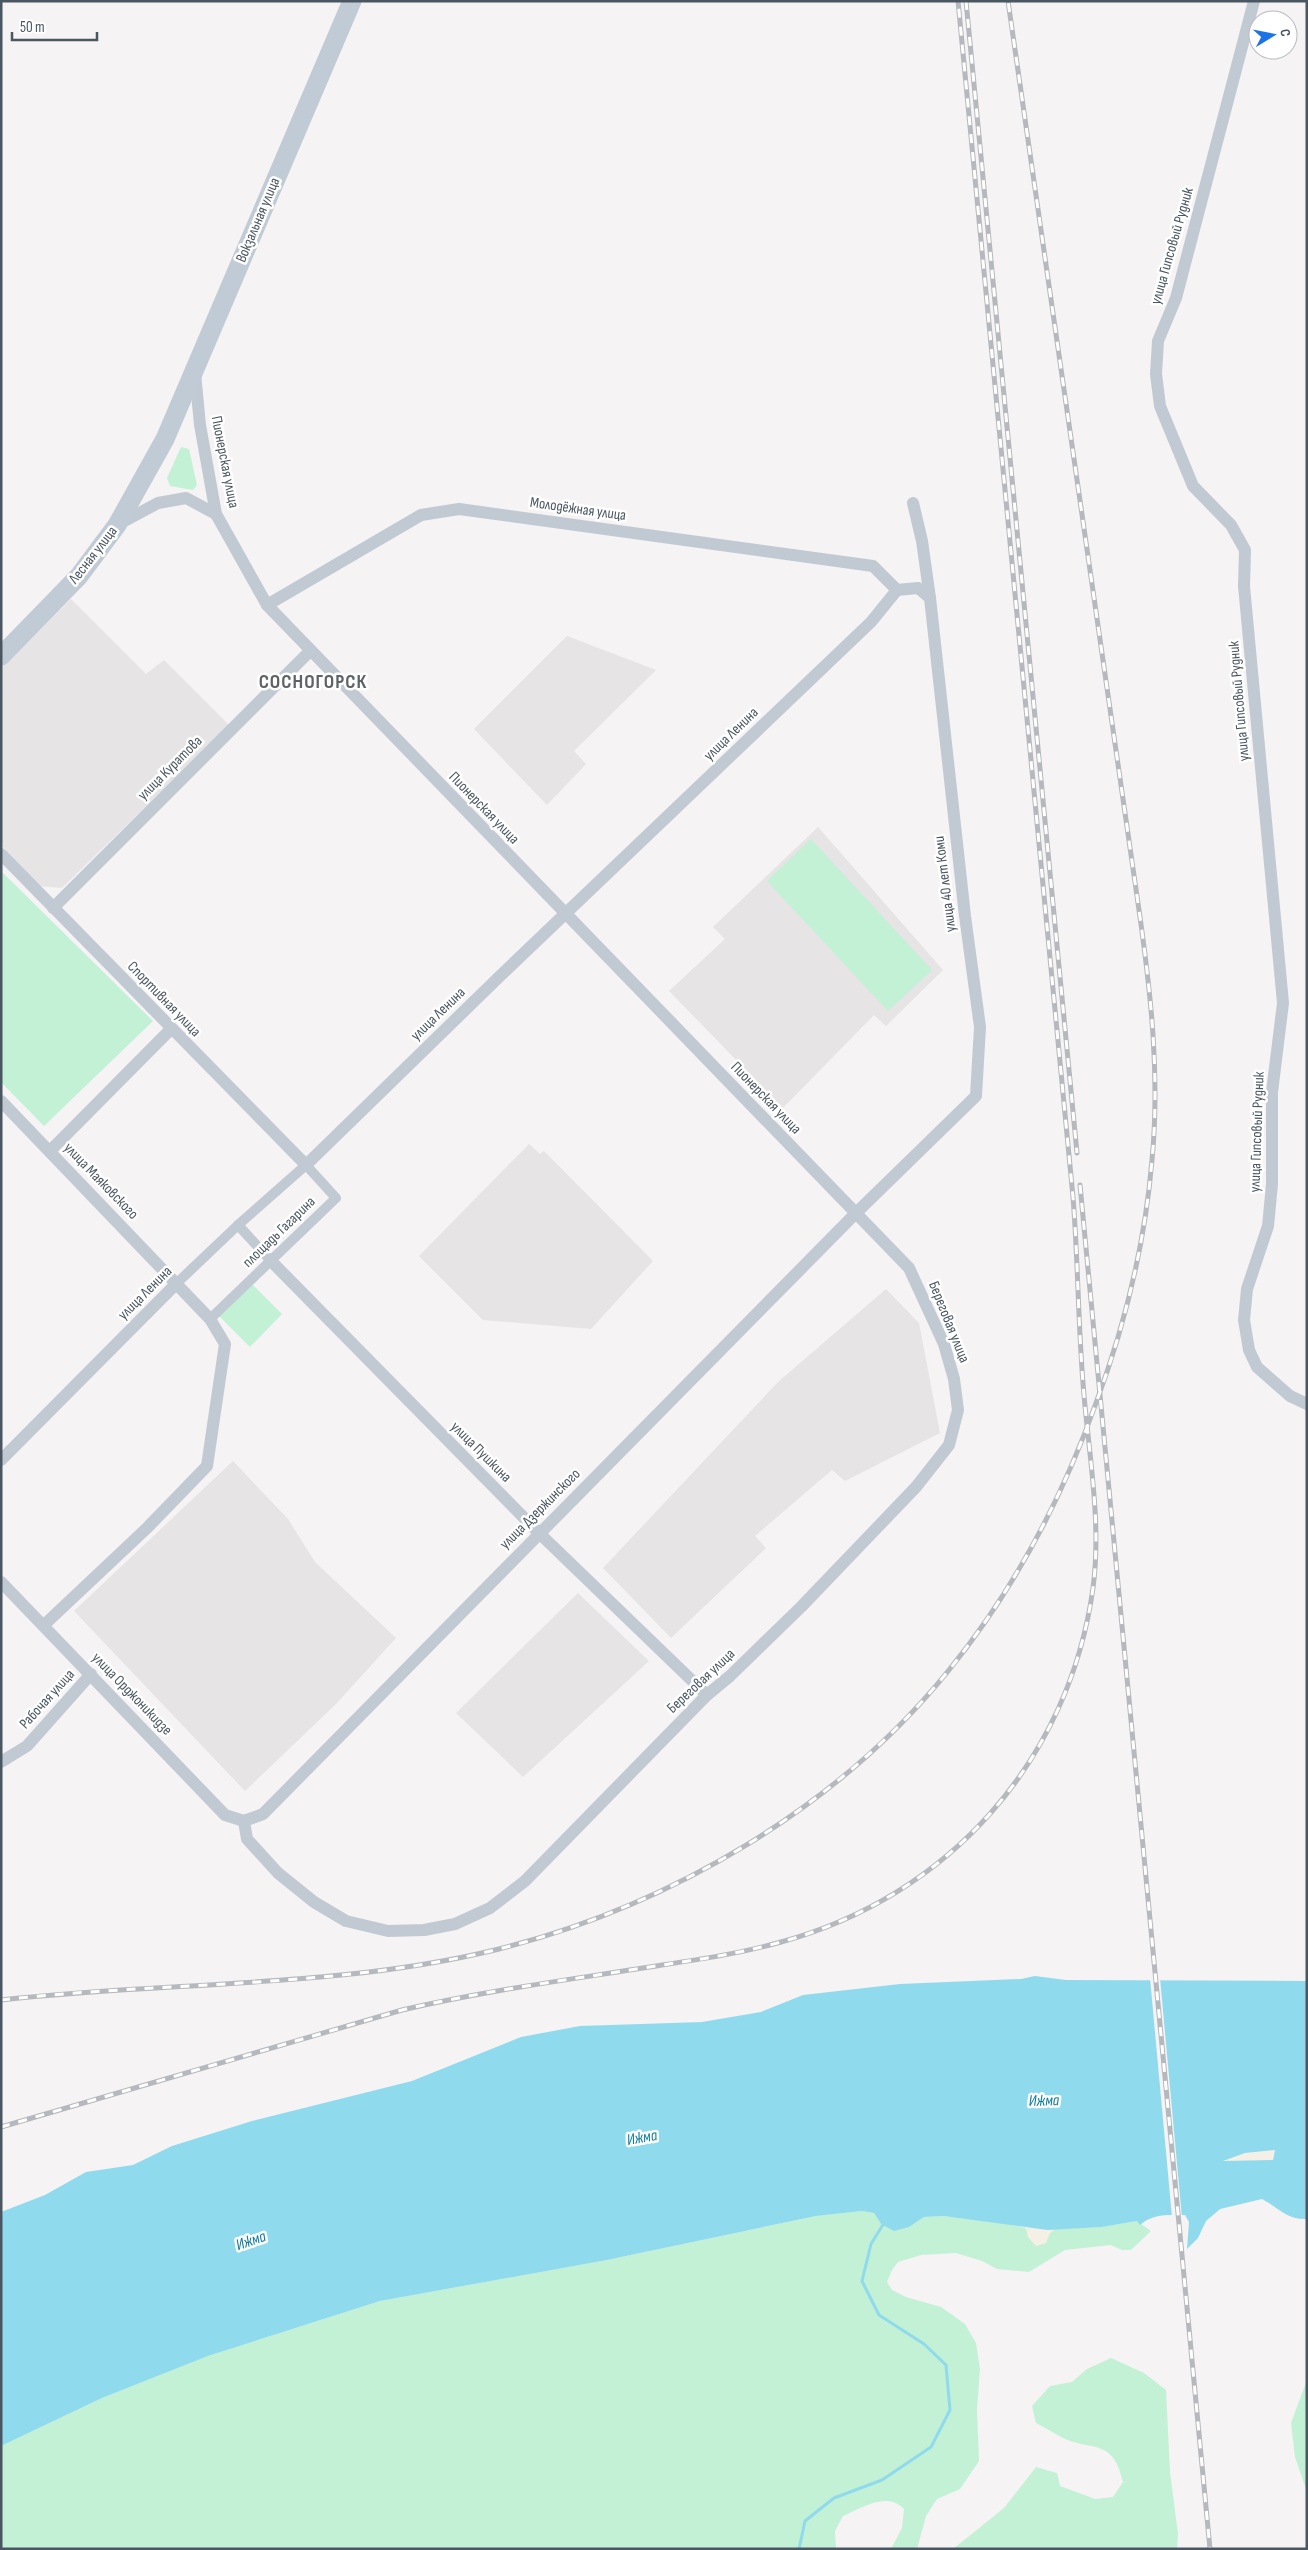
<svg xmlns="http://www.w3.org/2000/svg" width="1308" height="2550" viewBox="0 0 1308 2550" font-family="'Sofia Sans Condensed',sans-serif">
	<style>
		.education { fill: #e6e4e5 }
		.green { fill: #c3f1d5 }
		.sand { fill: #f5f0e5 }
		.water { fill: #90daee; fill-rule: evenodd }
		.pier { fill: #f5f3f3 }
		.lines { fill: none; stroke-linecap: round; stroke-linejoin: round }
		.stream { stroke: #90daee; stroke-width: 3 }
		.pedestrian { stroke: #c1cad2; stroke-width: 10 }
		.minor { stroke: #c1cad2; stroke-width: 12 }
		.secondary { stroke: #c1cbd6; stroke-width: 19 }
		.rail-casing { stroke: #b5b8bd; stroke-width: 5 }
		.rail { stroke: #fff; stroke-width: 3; stroke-dasharray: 9; stroke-linecap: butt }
		.labels { text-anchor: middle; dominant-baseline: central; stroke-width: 5; stroke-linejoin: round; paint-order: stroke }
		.street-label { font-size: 15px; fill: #4a5661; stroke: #fff }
		.water-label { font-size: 16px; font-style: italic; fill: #0c7c9b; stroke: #fff }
		.district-label { font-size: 20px; font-weight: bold; letter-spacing: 1px; fill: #5f6368; stroke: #fff }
	</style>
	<rect width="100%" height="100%" fill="#f5f3f3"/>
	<!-- education -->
	<g class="education">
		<path d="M71,599L146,674L164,660L229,725L62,888L40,886L1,845V668Z"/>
		<path d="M567,636L656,670L574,751L586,764L547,805L474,729Z"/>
		<path d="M818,827L943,970L886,1026L874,1015L783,1108L669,991L725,939L713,927Z"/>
		<path d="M529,1144L540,1154L544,1151L653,1261L591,1329L483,1320L419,1256Z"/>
		<path d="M886,1289L919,1323L940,1433L845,1481L832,1470L755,1536L766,1548L671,1638L603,1568L778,1382Z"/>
		<path d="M233,1461L288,1519L315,1562L396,1638L336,1704L245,1791L74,1611Z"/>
		<path d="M578,1593L649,1661L523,1777L456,1713Z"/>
	</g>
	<!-- green -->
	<g class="green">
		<path d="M181,447L189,449L197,485L193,490L170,486L167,478Z"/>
		<path d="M811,839L932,970L888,1011L767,881Z"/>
		<path d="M1,871L153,1021L44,1126L1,1082Z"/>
		<path d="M252,1284L282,1314L250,1347L218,1315Z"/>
		<path d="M862,2211L874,2213L881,2224L909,2227L924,2217L944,2216L999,2222L1026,2228L1055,2229L1102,2227L1137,2221L1151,2231L1131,2250H1122L1111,2245L1065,2250L1029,2272L997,2269L982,2261L956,2253L921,2255L898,2262L892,2270L887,2282L892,2290L906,2297L941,2307L965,2324L976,2343L980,2369L977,2409L979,2461L960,2489L937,2499L926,2516L917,2549H891L902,2528L904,2509C887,2491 862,2508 843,2516L835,2531L836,2549H1V2446L102,2398L208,2356L380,2301L607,2260L816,2216Z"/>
		<path d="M1111,2358L1144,2373L1166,2390L1170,2472L1178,2534L1177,2549H953L1004,2508L1036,2467L1057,2473L1060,2486L1095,2499L1113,2497L1123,2482C1113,2439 1095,2451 1065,2439C1055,2434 1046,2428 1036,2423L1032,2406L1050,2386L1072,2382L1087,2369Z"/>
		<path d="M1307,2380V2492L1295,2457L1291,2423Z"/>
	</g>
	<!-- sand -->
	<g class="sand">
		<path d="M1275,2150L1272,2156L1274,2160L1221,2162L1245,2153Z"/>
		<path d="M1026,2228L1055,2229L1050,2233L1046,2243L1036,2246L1028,2237Z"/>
	</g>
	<!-- water -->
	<path class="water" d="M1035,1976L1066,1980L1307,1981V2219C1287,2220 1278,2207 1262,2199L1220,2209L1206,2221L1198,2238L1187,2249L1189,2222L1185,2215C1169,2215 1153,2213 1140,2225L1137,2221L1102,2227L1048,2230L944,2216L924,2217L909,2227L894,2231L881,2224L874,2213L862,2211L816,2216L607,2260L380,2301L208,2356L102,2398L1,2446V2212L45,2195L86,2172L133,2165L172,2146L252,2121L412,2081L521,2037L580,2026L702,2022L761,2012L803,1995L900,1984L1021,1979ZM1275,2150L1273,2160L1223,2161L1245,2153Z"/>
	<!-- pier -->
	<path class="pier" d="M1150,1978H1160L1182,2218L1172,2217Z"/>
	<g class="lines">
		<!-- stream -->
		<path class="stream" d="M799,2549L805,2521L834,2498L882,2480L931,2447L950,2410L946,2365L924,2344L879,2315L862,2281L871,2244L884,2223"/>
		<!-- pedestrian -->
		<g class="pedestrian">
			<path d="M238,1225L271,1261"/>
			<path d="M177,1283L238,1225L306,1165L336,1198L210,1319"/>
		</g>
		<!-- minor -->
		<g class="minor">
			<path d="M1254,1L1176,298L1158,341L1156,374L1160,406L1193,486L1231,525L1245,550L1244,586L1283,1003L1272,1092V1184L1268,1226L1247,1289L1244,1320L1249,1350L1257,1367L1290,1396L1307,1404"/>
			<path d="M195,373L200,425L216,514L267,605L909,1268L944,1344L954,1379L958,1410L949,1445L916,1487L801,1607L730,1676L707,1695L525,1881L490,1908L455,1924L424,1930L388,1931L346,1921L314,1902L278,1873L247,1839L244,1821"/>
			<path d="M117,525L158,503L186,498L216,514"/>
			<path d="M897,590L918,588L930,598"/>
			<path d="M267,605L421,515L459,509L873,566L897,590"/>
			<path d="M1,854L306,1165L500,976L871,622L897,590"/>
			<path d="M53,908L310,651"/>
			<path d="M1,1101L210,1319L225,1344L207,1466L147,1528L44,1625"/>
			<path d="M50,1151L171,1029"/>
			<path d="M271,1261L539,1533L707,1695"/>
			<path d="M1,1460L177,1283"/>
			<path d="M1,1582L225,1815L244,1821"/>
			<path d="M1,1762L27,1746L91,1674"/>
			<path d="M244,1821L263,1814L855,1214L976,1096L980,1027L965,916L930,598L922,541L913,503"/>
		</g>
		<!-- secondary -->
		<path class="secondary" d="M1,656L79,576L117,525L165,439L352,1"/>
		<defs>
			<g id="rail">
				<path d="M966,1L1077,1153"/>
				<path d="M1080,1185L1210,2549"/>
				<path d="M1,2000C166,1981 337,1989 499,1949C669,1906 838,1808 949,1670C1013,1591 1062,1499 1096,1403C1125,1325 1145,1243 1152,1160C1160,1076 1151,994 1139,910L1008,1"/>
				<path d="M1,2127L402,2010C487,1990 575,1979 662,1965C702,1959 742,1953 781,1942C949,1896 1069,1761 1093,1588C1102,1520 1088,1451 1083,1383C1078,1321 1078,1259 1073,1197L958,1"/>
			</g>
		</defs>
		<!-- rail casing -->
		<use href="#rail" class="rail-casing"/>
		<!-- rail -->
		<use href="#rail" class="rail"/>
	</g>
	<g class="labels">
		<!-- street labels -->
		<g class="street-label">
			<text transform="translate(258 220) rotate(-67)">Вокзальная улица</text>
			<text transform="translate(1172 246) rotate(-74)">улица Гипсовый Рудник</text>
			<text transform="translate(225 462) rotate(79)">Пионерская улица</text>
			<text transform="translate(578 509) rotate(8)">Молодёжная улица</text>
			<text transform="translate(93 555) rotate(-52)">Лесная улица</text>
			<text transform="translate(1239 701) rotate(-95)">улица Гипсовый Рудник</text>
			<text transform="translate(731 734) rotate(-44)">улица Ленина</text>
			<text transform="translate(170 768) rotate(-45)">улица Куратова</text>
			<text transform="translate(484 808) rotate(46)">Пионерская улица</text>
			<text transform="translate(945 884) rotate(-97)">улица 40 лет Коми</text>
			<text transform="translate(164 999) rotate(46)">Спортивная улица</text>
			<text transform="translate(438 1014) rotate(-44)">улица Ленина</text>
			<text transform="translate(766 1098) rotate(46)">Пионерская улица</text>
			<text transform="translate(1257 1132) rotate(-88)">улица Гипсовый Рудник</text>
			<text transform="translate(101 1181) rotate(46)">улица Маяковского</text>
			<text transform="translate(279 1232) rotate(-44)">площадь Гагарина</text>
			<text transform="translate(145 1293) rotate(-45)">улица Ленина</text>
			<text transform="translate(949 1322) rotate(68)">Береговая улица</text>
			<text transform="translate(481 1452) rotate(45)">улица Пушкина</text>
			<text transform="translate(540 1509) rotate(-45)">улица Дзержинского</text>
			<text transform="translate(701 1681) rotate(-43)">Береговая улица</text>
			<text transform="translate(132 1694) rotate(46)">улица Орджоникидзе</text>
			<text transform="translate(47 1699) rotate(-48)">Рабочая улица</text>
		</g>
		<!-- water labels -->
		<g class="water-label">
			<text transform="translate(1044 2101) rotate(-1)">Ижма</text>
			<text transform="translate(642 2138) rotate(-10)">Ижма</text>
			<text transform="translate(251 2241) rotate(-19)">Ижма</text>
		</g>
		<!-- district labels -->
		<g class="district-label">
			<text x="313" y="682">СОСНОГОРСК</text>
		</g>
	</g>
	<!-- border -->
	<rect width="1308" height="2550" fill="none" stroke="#4a5661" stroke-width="5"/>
	<!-- north arrow -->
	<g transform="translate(1273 35) rotate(80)"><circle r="24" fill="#ffffff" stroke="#b7bbc0"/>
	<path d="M0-4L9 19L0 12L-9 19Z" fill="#1a73e8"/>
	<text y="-8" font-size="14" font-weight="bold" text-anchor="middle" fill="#4a5661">С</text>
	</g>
	<!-- scale -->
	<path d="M12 32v8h85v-8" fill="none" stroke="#4a5661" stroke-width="2.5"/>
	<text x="20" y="32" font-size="15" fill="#4a5661" stroke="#ffffff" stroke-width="4" paint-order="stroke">50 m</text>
</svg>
